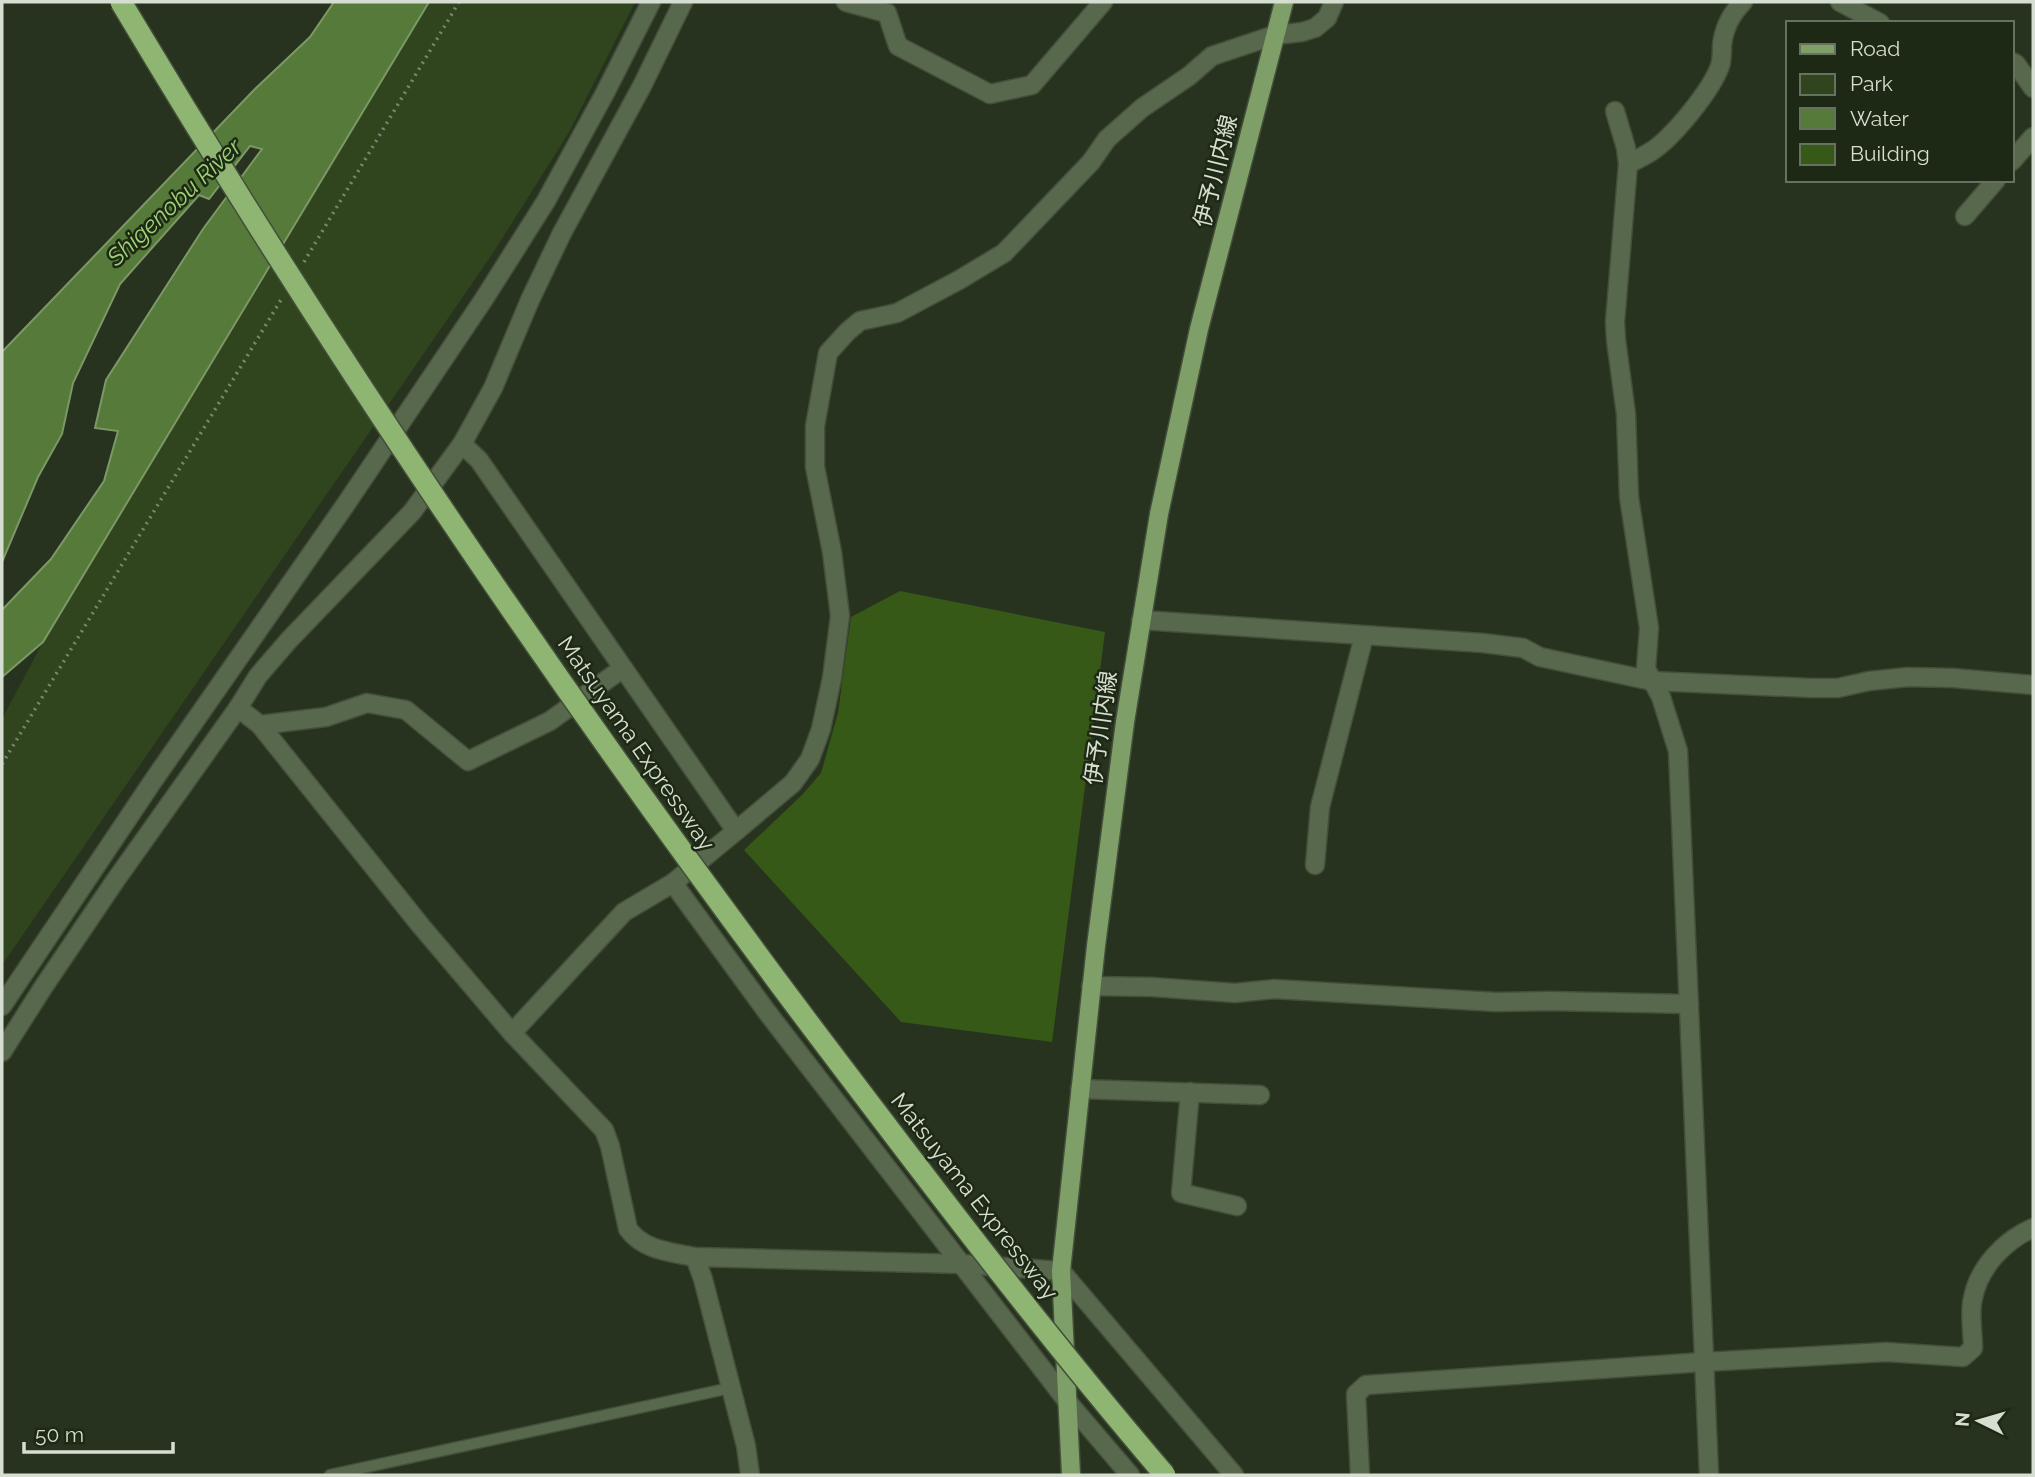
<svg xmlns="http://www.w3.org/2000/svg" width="2035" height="1477" viewBox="0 0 2035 1477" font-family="Raleway,'Noto Sans JP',sans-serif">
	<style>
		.green { fill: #30451e }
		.water { fill: #567a39; stroke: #7c9867; stroke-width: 2 }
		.building { fill: #375917 }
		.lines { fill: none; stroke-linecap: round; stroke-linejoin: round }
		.service-casing { stroke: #434e3b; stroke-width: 13 }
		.minor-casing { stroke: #434e3b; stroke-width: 21 }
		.tertiary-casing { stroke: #434e3b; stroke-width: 21 }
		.primary-casing { stroke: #434e3b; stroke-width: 21 }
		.path { stroke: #7c8675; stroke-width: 3.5; stroke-dasharray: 2 5; stroke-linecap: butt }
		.service { stroke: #58684d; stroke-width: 10 }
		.minor { stroke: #58684d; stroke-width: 18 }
		.tertiary { stroke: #58684d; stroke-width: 18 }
		.primary { stroke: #7f9f68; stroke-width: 18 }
		.motorway-bridge-casing { stroke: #434e3b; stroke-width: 24; stroke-linecap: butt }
		.motorway-bridge { stroke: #8fb573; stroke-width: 21 }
		.labels { text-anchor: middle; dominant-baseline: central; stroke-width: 5; stroke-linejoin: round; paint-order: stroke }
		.street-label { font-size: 23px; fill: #d6ded1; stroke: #1d2914 }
		.water-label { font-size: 24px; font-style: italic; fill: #9fd278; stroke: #1d2914 }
	</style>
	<rect width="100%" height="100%" fill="#27331e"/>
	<!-- green -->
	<path class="green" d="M428,2H635L568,134L491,256L2,965V719L51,627Z"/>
	<!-- water -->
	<path class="water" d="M334,2H429L43,642L2,677V610L51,559L104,481L118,431L95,428L106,380L203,229L262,149L250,146L209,199L199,195L120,284L73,383L62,434L38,477L2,562V352L254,90L310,37Z"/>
	<!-- building -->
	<path class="building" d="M900,591L1105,632L1052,1042L901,1022L744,850L802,795L821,773L838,713L851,617Z"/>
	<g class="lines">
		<defs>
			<path id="service" d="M330,1475L730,1388"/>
			<g id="minor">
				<path d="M846,2L887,13L898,46L990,94L1032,85L1103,2"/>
				<path d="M1840,2L1880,23"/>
				<path d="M2012,62L2016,64L2033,88"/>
				<path d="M1615,111L1626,148L1628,164"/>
				<path d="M2012,161L2033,137"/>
				<path d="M1965,216L1996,180"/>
				<path d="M462,444L479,460L736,831L673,883L624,912L512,1033"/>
				<path d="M1141,620L1483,643L1523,648L1540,657L1652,681L1811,688H1838L1869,681L1908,677L1953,678L2033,685"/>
				<path d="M260,725L326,717L367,703L406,710L468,761L550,721L623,668"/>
				<path d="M736,831L793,783L810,759L821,729L832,678L840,616L832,552L815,467V426L828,353L847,332L860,321L897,313L959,280L1004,253L1091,162L1107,139L1142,108L1189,76L1212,56L1275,35L1302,32L1315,28L1327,18L1334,2"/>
				<path d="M1315,865L1320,807L1364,636"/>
				<path d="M673,883L767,1012L1067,1401L1130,1475"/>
				<path d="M1091,986L1152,987L1235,993L1274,989L1496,1002L1549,1001L1689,1004"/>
				<path d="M2,1006L153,781L346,504L484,299L546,201L605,93L651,2"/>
				<path d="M2,1052L44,986L115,881L238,708L258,676L289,640L412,512L462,444L493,388L530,300L562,233L642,86L683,2"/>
				<path d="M1080,1089L1260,1095"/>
				<path d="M1190,1092L1181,1193L1237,1206"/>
				<path d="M695,1257L703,1279L746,1446L750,1475"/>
				<path d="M1061,1271L1234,1475"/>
				<path d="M1360,1475L1356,1394L1366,1385L1704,1362L1886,1352L1963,1357L1973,1348C1973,1332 1969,1313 1973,1298C1979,1267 2005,1240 2033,1228"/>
				<path d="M1709,1475L1678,751L1661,697L1646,669L1649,628L1629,497L1626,414L1616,340L1615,322L1628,164C1636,160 1644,156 1652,151C1673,137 1711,91 1720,66C1722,60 1722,52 1722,45C1724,27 1731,14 1743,2"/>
			</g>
			<path id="tertiary" d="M238,708L260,725L421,926L512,1033L604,1130L610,1146L628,1229C643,1250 670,1252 695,1257L961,1264L1061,1271"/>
			<path id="primary" d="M1071,1475L1061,1271L1096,946L1125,722L1159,514L1176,435L1199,329L1284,2"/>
		</defs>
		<!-- service casing -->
		<use href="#service" class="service-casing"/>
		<!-- minor casing -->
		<use href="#minor" class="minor-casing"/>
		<!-- tertiary casing -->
		<use href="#tertiary" class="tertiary-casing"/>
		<!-- primary casing -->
		<use href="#primary" class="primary-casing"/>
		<!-- path -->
		<g class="path">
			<path d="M304,262L459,2"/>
			<path d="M2,764L282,298"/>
		</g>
		<!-- service -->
		<use href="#service" class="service"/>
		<!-- minor -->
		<use href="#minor" class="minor"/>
		<!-- tertiary -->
		<use href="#tertiary" class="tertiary"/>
		<!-- primary -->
		<use href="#primary" class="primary"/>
		<defs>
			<path id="motorway-bridge" d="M121,2C332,356 564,697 811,1026C926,1178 1041,1330 1165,1475"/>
		</defs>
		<!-- motorway-bridge casing -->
		<use href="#motorway-bridge" class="motorway-bridge-casing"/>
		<!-- motorway-bridge -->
		<use href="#motorway-bridge" class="motorway-bridge"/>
	</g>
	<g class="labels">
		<!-- street labels -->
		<g class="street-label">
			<text transform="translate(1215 171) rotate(-76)">伊予川内線</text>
			<text transform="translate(1100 728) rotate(-82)">伊予川内線</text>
			<text transform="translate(637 743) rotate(55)">Matsuyama Expressway</text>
			<text transform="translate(975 1196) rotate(52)">Matsuyama Expressway</text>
		</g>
		<!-- water labels -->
		<g class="water-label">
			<text transform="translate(174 202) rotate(-43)">Shigenobu River</text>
		</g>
	</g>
	<!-- border -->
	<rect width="2035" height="1477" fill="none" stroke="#d6ded1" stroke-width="7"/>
	<!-- legend -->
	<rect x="1786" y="21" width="228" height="161" fill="#1d2914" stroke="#677160" stroke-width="2"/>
	<rect x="1800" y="44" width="35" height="10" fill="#7f9f68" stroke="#677160" stroke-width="2"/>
	<text x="1850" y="56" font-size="21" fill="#d6ded1">Road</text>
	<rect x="1800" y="74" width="35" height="21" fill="#30451e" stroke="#677160" stroke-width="2"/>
	<text x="1850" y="91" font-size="21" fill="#d6ded1">Park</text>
	<rect x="1800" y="108" width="35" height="21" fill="#567a39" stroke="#677160" stroke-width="2"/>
	<text x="1850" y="126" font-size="21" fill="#d6ded1">Water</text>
	<rect x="1800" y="144" width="35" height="21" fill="#375917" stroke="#677160" stroke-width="2"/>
	<text x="1850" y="161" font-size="21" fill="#d6ded1">Building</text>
	<!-- north arrow -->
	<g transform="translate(1979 1421) rotate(275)" stroke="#1d2914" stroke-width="5" paint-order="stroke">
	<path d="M0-5L12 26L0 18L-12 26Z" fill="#d6ded1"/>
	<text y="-10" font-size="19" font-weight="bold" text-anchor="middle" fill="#d6ded1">N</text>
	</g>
	<!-- scale -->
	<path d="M24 1442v10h149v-10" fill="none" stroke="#d6ded1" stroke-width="3.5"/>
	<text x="35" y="1442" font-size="21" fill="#d6ded1" stroke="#1d2914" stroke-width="5" paint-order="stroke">50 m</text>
</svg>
